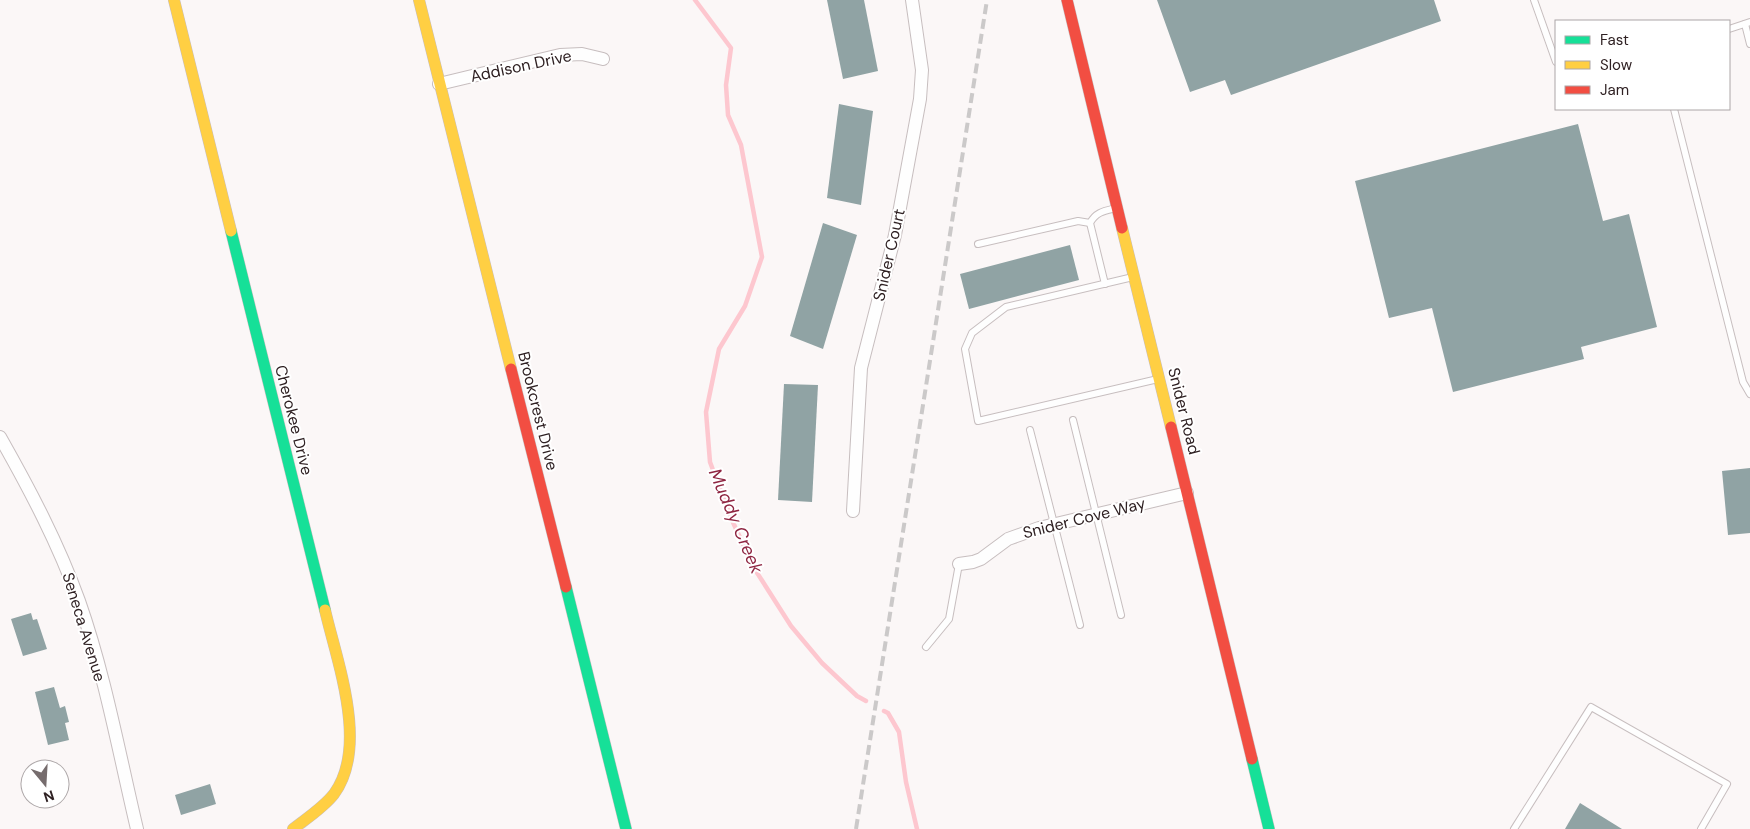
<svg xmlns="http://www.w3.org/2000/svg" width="1750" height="829" viewBox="0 0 1750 829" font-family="'DM Sans',sans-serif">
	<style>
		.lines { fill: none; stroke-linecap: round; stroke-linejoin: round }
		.stream { stroke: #fdc7cf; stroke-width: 4.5 }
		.building { fill: #90a3a4 }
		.lane-casing { stroke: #c7bebf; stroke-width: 8 }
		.street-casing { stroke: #c7bebf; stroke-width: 14 }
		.fast-casing { stroke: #c7bebf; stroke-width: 12 }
		.slow-casing { stroke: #c7bebf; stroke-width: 12 }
		.jam-casing { stroke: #c7bebf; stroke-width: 12 }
		.lane { stroke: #fefefe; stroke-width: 6 }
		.street { stroke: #fefefe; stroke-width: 12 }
		.fast { stroke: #16e098; stroke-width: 11 }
		.slow { stroke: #ffcf43; stroke-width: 11 }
		.jam { stroke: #f24e42; stroke-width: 11 }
		.rail { stroke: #cbc9c9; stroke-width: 4; stroke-dasharray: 10 5; stroke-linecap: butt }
		.labels { text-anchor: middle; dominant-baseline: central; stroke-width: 4; stroke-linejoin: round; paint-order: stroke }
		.street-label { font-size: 16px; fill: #2f2123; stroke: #fff }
		.water-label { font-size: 18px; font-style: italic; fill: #8f2642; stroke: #fff }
	</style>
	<rect width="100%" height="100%" fill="#fbf7f7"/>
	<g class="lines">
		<!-- stream -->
		<g class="stream">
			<path d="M695,0L731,48L726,85L728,115L741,145L762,257L745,306L719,349L706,412L710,462L731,518L754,568L791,626L822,663L857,696L866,701"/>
			<path d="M884,711L888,713L899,732L906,782L917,829"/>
		</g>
	</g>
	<!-- building -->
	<g class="building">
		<path d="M827,0H864L878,71L843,79Z"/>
		<path d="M1157,0H1434L1441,21L1231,95L1225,80L1190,92Z"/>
		<path d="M839,104L873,111L861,205L827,198Z"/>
		<path d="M1578,124L1603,221L1629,214L1657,327L1581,347L1584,359L1453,392L1432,308L1389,318L1355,181Z"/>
		<path d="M823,223L857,235L823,349L790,336Z"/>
		<path d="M1070,245L1079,280L969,309L960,274Z"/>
		<path d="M784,384L818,385L812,502L778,500Z"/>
		<path d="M1750,468V533L1728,535L1722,471Z"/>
		<path d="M31,613L33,620L37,619L47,649L23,656L11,619Z"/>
		<path d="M54,687L60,708L65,706L69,722L65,723L69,740L48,745L35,692Z"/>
		<path d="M210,784L216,804L181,815L175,795Z"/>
		<path d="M1580,803L1622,829H1565Z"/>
	</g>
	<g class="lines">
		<defs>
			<g id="lane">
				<path d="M1534,0L1556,62"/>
				<path d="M1745,24L1750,44"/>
				<path d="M1729,29L1750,22"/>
				<path d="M1674,109L1743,382L1750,394"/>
				<path d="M978,244L1078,221L1090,223"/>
				<path d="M1133,277L1006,307L972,333L965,349L978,421L1158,379"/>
				<path d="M1105,284L1090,223C1096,212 1104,211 1116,208"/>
				<path d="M1073,420L1121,615"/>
				<path d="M1030,430L1080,625"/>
				<path d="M926,647L949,619L959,564"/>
				<path d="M1514,829L1591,707L1727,784L1701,829"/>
			</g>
			<g id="street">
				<path d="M439,84L560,55L582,54L603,59"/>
				<path d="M0,437C30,490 58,543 79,601C105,675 119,753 137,829"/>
				<path d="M853,511L861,368L895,235L920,99L922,70L912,0"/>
				<path d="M959,564L973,562L981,559L1008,539L1039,528L1187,493"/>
			</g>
			<g id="fast">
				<path d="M231,231L325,610"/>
				<path d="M566,587L626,829"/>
				<path d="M1252,759L1269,829"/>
			</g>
			<g id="slow">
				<path d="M174,0L231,231"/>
				<path d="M419,0L511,369"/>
				<path d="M1122,228L1171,427"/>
				<path d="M293,829C307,818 323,808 334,794C369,746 337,662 325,610"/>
			</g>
			<g id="jam">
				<path d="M1067,0L1122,228"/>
				<path d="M511,369L566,587"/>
				<path d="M1171,427L1252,759"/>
			</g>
		</defs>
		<!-- lane casing -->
		<use href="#lane" class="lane-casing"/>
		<!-- street casing -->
		<use href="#street" class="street-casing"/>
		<!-- fast casing -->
		<use href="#fast" class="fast-casing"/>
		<!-- slow casing -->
		<use href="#slow" class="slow-casing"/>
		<!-- jam casing -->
		<use href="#jam" class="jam-casing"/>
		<!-- lane -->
		<use href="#lane" class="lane"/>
		<!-- street -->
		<use href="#street" class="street"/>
		<!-- fast -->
		<use href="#fast" class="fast"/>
		<!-- slow -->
		<use href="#slow" class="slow"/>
		<!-- jam -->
		<use href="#jam" class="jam"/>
		<!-- rail -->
		<path class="rail" d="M856,829L987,0"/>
	</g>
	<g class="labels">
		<!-- street labels -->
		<g class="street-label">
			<text transform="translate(521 66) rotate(-12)">Addison Drive</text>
			<text transform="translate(889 255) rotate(-77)">Snider Court</text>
			<text transform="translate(538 411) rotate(76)">Brookcrest Drive</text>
			<text transform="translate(1184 411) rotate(76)">Snider Road</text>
			<text transform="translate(294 420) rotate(76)">Cherokee Drive</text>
			<text transform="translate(1084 518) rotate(-14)">Snider Cove Way</text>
			<text transform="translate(84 627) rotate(73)">Seneca Avenue</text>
		</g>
		<!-- water labels -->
		<g class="water-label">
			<text transform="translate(736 521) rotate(67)">Muddy Creek</text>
		</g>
	</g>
	<!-- legend -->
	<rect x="1555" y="20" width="175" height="90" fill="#ffffff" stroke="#aca6a7"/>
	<rect x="1565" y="36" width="25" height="8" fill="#16e098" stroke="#aca6a7"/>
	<text x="1600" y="45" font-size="15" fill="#2f2123">Fast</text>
	<rect x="1565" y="61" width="25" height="8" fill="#ffcf43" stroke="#aca6a7"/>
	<text x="1600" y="70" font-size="15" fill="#2f2123">Slow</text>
	<rect x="1565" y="86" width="25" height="8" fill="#f24e42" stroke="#aca6a7"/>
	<text x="1600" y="95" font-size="15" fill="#2f2123">Jam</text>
	<!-- north arrow -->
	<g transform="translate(45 784) rotate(162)"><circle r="24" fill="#ffffff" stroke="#aca6a7"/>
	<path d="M0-4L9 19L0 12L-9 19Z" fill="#766c6d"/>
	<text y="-8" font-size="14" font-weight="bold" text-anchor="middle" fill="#2f2123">N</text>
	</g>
</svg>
